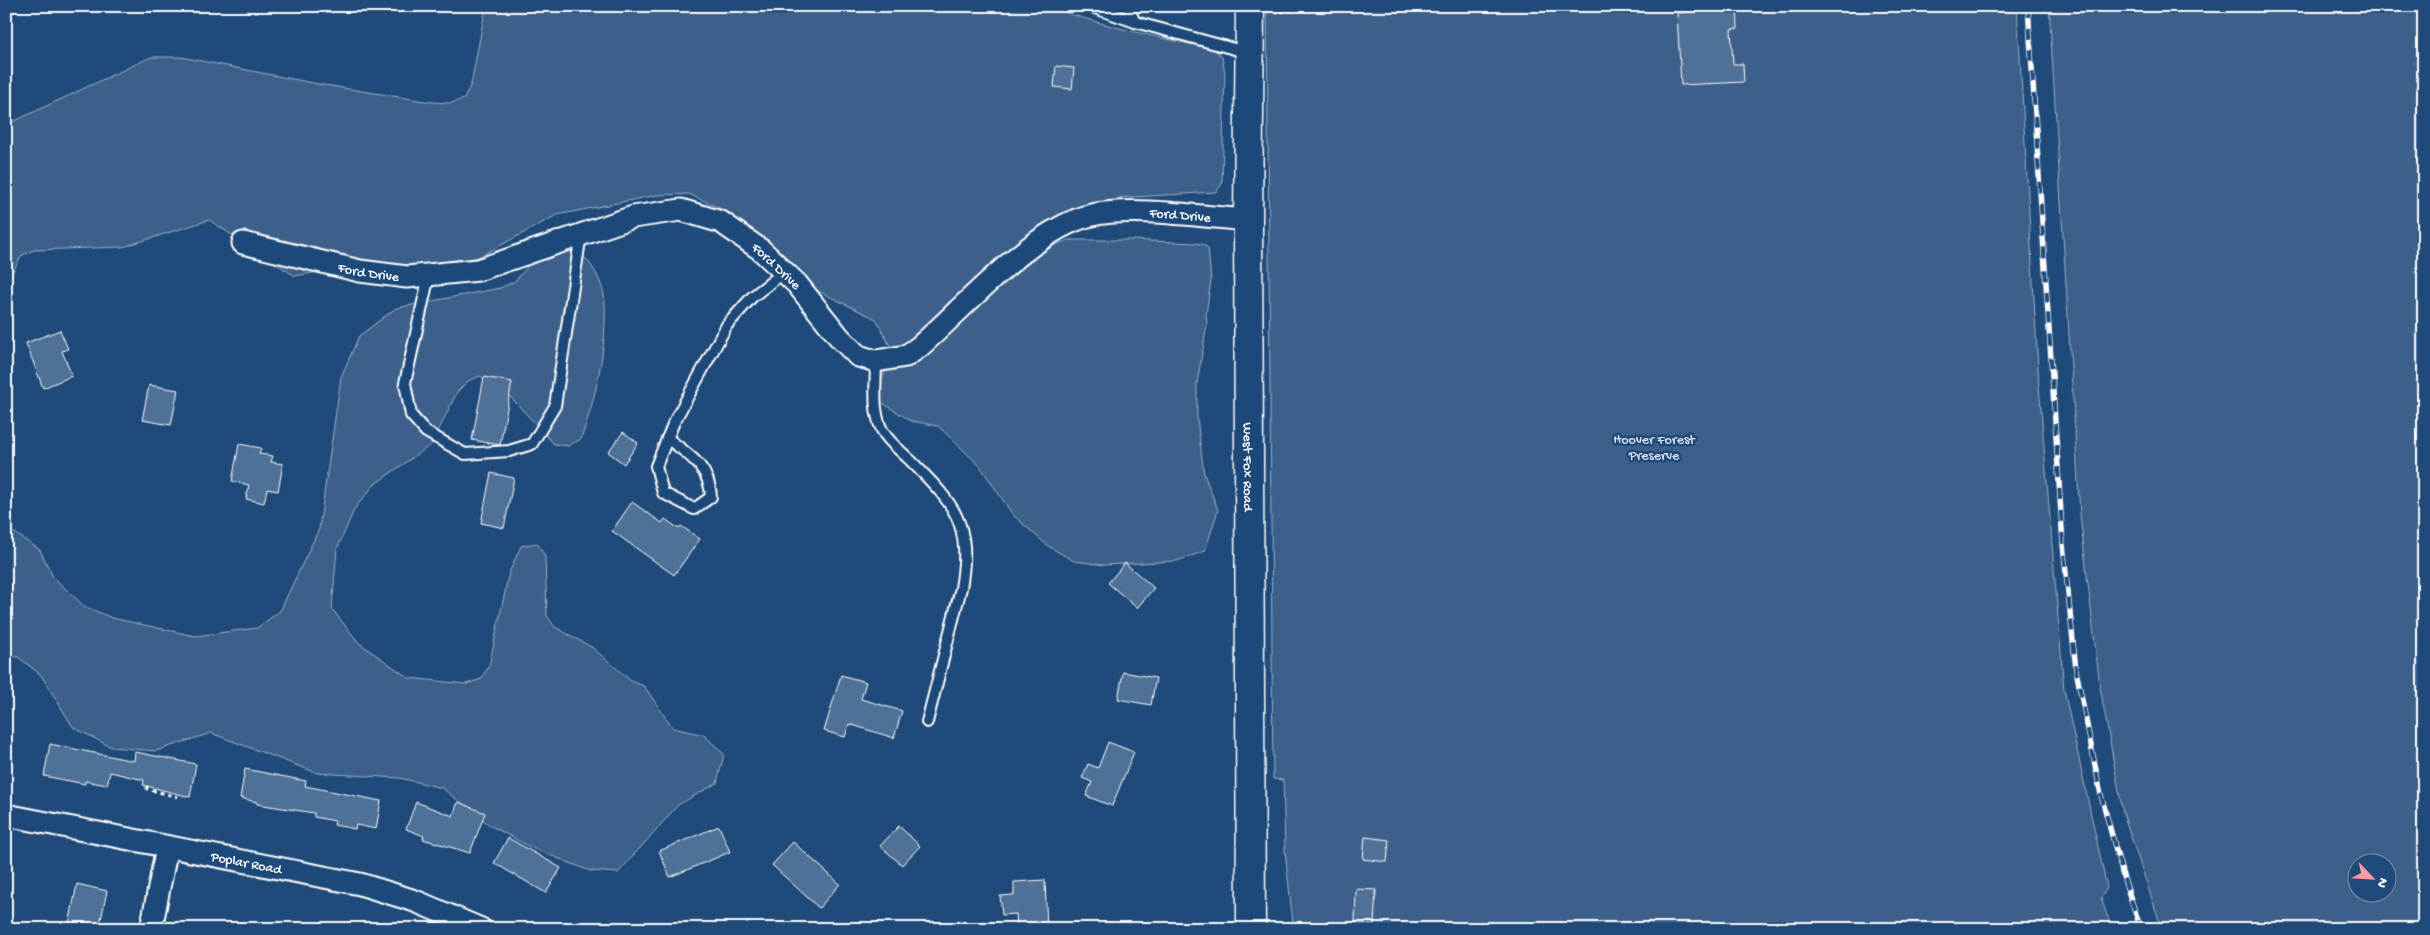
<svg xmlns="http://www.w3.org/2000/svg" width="2430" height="935" font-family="'Gochi Hand',sans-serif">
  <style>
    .green { fill: #3c618b; stroke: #9eb0c5; fill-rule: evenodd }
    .building { fill: #507197; stroke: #fff }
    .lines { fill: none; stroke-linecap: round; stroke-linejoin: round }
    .lane-casing { stroke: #fff; stroke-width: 14 }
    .street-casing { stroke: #fff; stroke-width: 25 }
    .secondary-casing { stroke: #fff; stroke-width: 31 }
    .path { stroke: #fff; stroke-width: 3; stroke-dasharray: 4 4; stroke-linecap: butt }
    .lane { stroke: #1f4a7a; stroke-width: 10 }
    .street { stroke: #1f4a7a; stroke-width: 21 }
    .secondary { stroke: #1f4a7a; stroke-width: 28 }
    .rail-casing { stroke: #fff; stroke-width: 5.5 }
    .rail { stroke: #1f4a7a; stroke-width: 4; stroke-dasharray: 11; stroke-linecap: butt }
    .labels { text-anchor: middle; stroke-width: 5; stroke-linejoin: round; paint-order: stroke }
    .street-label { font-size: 14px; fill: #fff; stroke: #1f4a7a }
    .park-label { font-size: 14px; fill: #d8dfe8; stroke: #1f4a7a }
  </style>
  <rect width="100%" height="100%" fill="#1f4a7a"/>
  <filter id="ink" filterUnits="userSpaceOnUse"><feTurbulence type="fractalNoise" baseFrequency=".02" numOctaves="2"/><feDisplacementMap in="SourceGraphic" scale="10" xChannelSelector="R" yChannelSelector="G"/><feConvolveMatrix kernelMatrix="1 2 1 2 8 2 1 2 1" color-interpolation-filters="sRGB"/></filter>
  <g filter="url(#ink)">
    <g class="green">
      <path d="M 486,6 L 1054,6 L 1055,9 C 1107,27 1160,38 1214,49 L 1222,57 L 1225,73 L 1222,184 L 1216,192 L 1118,198 L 1112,206 L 1097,207 L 1018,269 L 1055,245 L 1069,240 L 1129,240 L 1195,243 L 1202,244 L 1208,248 L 1211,280 L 1206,314 L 1207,325 L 1197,383 L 1197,418 L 1204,474 L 1218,510 L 1205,551 L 1177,561 L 1104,565 L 1074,561 L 1048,546 L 1013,515 L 980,466 L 938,426 L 911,421 L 881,402 L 880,383 L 890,361 L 890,346 L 876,319 L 812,288 L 782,256 L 730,213 L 689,194 L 657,195 L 557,215 L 479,257 L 407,271 L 352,266 L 295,276 L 209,220 L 123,247 L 34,250 L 21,256 L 6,285 L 6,125 L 151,57 L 181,57 L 318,84 L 431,102 L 451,103 L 464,99 L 471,84 Z"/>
      <polygon points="1267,6 2017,6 2039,385 2064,690 2107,888 2101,898 2112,929 1302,929 1293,924 1285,850 1283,780 1273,779"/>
      <path d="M 2049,6 L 2424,6 L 2424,929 L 2162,929 L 2123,813 L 2100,687 L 2080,515 ZM 2358,862 L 2388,862 L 2388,892 L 2358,892 Z"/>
      <path d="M 563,250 C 568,250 575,250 578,252 C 593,262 604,286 605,302 C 607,347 596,397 581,439 L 568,446 L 554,444 L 505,391 L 480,376 L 468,381 L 457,392 L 432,444 L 375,484 L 355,508 L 337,549 L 332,609 L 359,643 L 409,678 L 466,684 L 481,679 L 489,666 L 509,573 L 521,546 L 537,543 L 545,556 L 547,616 L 555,627 L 593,648 L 631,681 L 644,686 L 673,728 L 704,735 L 724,754 L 717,783 L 678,805 L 618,873 L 590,871 L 532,848 L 491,826 L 442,788 L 400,778 L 317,773 L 211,733 L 156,751 L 111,747 L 73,727 L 41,675 L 18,657 L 6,656 L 6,527 L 40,550 L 53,577 L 84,606 L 112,618 L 195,636 L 257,628 L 280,611 L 319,529 L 341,377 L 359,336 L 396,308 L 500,288 L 515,281 L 535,258 Z"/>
    </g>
    <g class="building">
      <polygon points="1737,9 1738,28 1731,29 1733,64 1743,64 1744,82 1681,85 1677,13"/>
      <polygon points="1056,66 1074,68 1072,89 1054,87"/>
      <polygon points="60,330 68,349 62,351 72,376 43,388 26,343"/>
      <polygon points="484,377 512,382 500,445 472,440"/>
      <polygon points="149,385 178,390 171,425 142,420"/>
      <polygon points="623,432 638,443 624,464 608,452"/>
      <polygon points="239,444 261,448 259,454 273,456 271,462 283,464 278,491 267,489 264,503 246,499 249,485 232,481"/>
      <polygon points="491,473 514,478 504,528 481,523"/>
      <polygon points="632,502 662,523 665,519 679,529 681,526 700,539 674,575 612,531"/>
      <polygon points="1125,563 1154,588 1137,608 1108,583"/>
      <polygon points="1123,672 1156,678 1151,705 1118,699"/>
      <polygon points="841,675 866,682 861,699 902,711 894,738 849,724 845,737 824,731"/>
      <polygon points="1108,742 1134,752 1112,806 1086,796 1092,782 1082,778 1088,764 1098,768"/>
      <polygon points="50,744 134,761 135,752 196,764 190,797 143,785 144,780 110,772 107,785 85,781 85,784 44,776"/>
      <polygon points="245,769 306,781 305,786 381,801 376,829 356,825 355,829 334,825 335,821 314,817 314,813 257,804 257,802 240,798"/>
      <polygon points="416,802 453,816 458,802 485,813 470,853 423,839 424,836 406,829"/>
      <polygon points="719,826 730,852 670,877 659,851"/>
      <polygon points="899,826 920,846 902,865 880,846"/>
      <polygon points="1365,837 1389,840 1387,862 1363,859"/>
      <polygon points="508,838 561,868 546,893 494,863"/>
      <polygon points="793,842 840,884 819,908 772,865"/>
      <polygon points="1045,880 1047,929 1017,929 1016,914 1002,915 1000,896 1014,895 1014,882"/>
      <polygon points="77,884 107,891 99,929 68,929"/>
      <polygon points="1356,889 1376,890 1374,925 1355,924"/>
    </g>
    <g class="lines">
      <g class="lane-casing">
        <g id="lane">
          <polyline points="1089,6 1135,22 1249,53"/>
          <polyline points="1127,6 1135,22"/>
          <polyline points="429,275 405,383 411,415 426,432 465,454 509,451 532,444 555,406 581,234"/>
          <path d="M 876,361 C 876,383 872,410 882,430 C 888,442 901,451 911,461 C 955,505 972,523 961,588 L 927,722"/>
          <path d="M 667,438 C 689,455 710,467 711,497 L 694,509 L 663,493 L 656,466 L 674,422 L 727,325 L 752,297 L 784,272"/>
        </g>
      </g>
      <g class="street-casing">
        <g id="street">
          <path id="s1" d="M 243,243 L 360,271 L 407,277 L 478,270 L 633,217 L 681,210 L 721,222 L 761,250 L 797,284 L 840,338 L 858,356 L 876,361 L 906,356 L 919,347 C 965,307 1033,228 1092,215 C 1134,206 1204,217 1248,220"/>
          <path id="s2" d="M 6,815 L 360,884 L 415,901 L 481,929"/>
          <polyline points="151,929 167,847"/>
        </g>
      </g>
      <g class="secondary-casing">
        <g id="secondary">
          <path id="s3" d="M 1250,6 L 1248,220 L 1251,929"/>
        </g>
      </g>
      <g class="path">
        <polyline points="1273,12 1354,6"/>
        <polyline points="147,786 147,789 178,797"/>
      </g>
      <use href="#lane" class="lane"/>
      <use href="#street" class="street"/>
      <use href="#secondary" class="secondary"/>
      <g class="rail-casing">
        <polyline id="rail" points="2028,6 2063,544 2076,670 2101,795 2123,876 2141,929"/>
      </g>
      <use href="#rail" class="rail"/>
    </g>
  </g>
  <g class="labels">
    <g class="street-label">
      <text dy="5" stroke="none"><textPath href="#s1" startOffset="1059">Ford Drive</textPath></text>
      <text dy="5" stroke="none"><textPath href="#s1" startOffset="564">Ford Drive</textPath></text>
      <text dy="5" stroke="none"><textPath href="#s1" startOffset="129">Ford Drive</textPath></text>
      <text dy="5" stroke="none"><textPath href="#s3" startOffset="461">West Fox Road</textPath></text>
      <text dy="5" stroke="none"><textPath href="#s2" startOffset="245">Poplar Road</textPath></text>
    </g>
    <g class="park-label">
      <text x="1654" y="443">Hoover Forest<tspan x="1654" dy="16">Preserve</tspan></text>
    </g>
  </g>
  <rect width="2430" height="935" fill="none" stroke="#1f4a7a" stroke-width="25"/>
  <rect x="12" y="12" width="2405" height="910" fill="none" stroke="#fff" stroke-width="2" filter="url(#ink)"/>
  <g transform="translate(2372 878) rotate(115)"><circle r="24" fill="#1f4a7a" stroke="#7992af"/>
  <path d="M0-4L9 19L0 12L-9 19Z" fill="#ff9aa2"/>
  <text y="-8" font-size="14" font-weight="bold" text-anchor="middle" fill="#ffffff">N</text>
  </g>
</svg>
